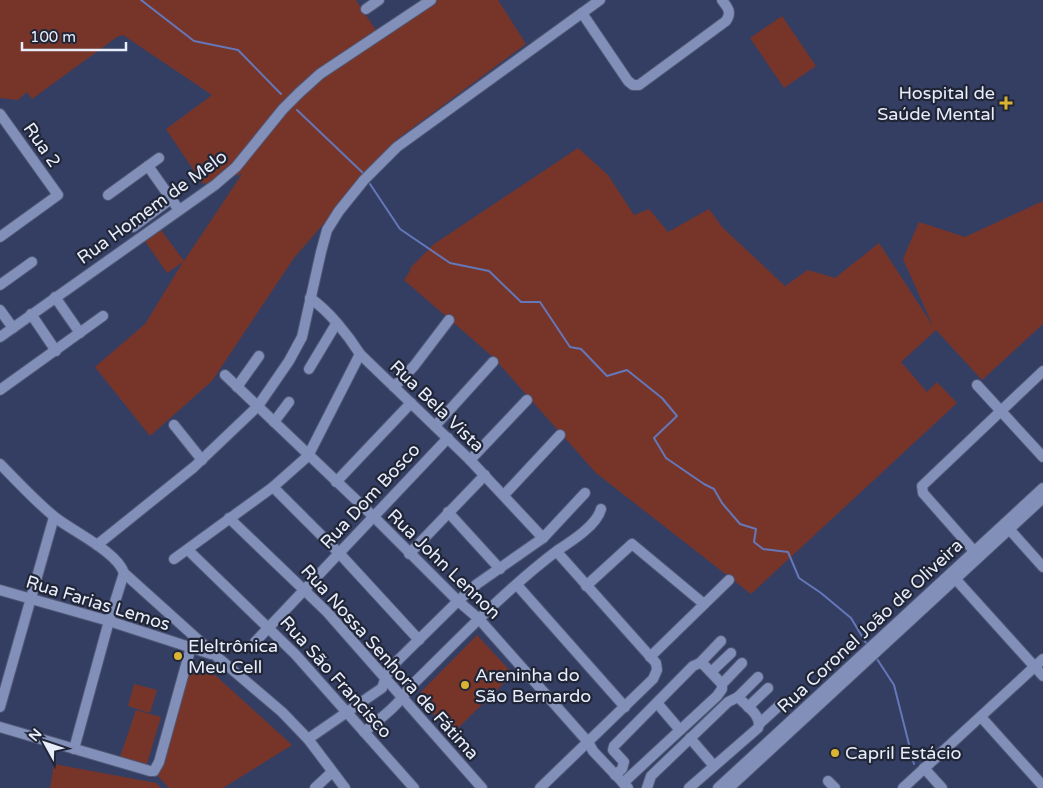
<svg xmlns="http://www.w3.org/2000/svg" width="1043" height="788" font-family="'Varela Round',sans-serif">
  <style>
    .green { fill: #77352a }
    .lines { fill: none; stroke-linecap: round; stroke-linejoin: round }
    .stream { stroke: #6477b9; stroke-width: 2 }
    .minor-casing { stroke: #505876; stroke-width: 12 }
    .minor { stroke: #818fb9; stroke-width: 10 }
    .poi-dot { fill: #dab333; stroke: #212637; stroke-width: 2 }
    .labels { text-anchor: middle; stroke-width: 4.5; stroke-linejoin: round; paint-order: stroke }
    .poi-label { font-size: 18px; fill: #e8edfb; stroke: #212637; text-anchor: start }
    .street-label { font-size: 18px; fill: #e8edfb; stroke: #212637 }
  </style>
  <rect width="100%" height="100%" fill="#343e63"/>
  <g class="green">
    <polygon points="0,0 356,0 381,38 436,0 498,0 526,44 396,140 294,258 212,381 150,436 95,367 145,324 183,262 167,273 145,241 161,230 184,261 242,174 203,184 166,129 212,95 123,35 117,37 32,99 27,92 18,100 0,98"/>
    <polygon points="782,16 816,66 784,88 750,38"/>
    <polygon points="578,148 608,175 634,215 649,209 668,232 709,209 722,227 785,286 808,270 835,278 879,243 933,326 903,259 919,222 965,237 1043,201 1043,324 982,380 936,330 901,362 927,392 937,382 957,403 751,594 596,473 493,357 404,280 410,271 411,267 434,244"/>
    <polygon points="477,635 513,674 452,734 417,696"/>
    <polygon points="190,662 204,665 292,745 223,788 169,788 157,775"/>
    <polygon points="134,684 157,690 150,713 128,706"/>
    <polygon points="136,710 161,717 146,767 120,757"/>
    <polygon points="54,764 156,783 161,788 50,788"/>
  </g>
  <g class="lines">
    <g class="stream">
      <polyline points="141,0 194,41 238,50 281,94"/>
      <polyline points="297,110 363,173"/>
      <polyline points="370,184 400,229 450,263 489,271 521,302 540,302 570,347 581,349 607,376 627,370 662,398 677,416 654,438 666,458 704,484 714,489 722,503 740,524 756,529 754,542 763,549 788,552 799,578 821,593 851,618 866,643"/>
      <polyline points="877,659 894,685 914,764"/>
    </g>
    <g class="minor-casing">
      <g id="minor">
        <polyline points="366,9 379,0"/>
        <path d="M 582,13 L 628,81 L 633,85 L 639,85 L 726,21 C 732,12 728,8 722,0"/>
        <polyline points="0,114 58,195 0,237"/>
        <polyline points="148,166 179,210"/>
        <polyline points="108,195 159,158"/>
        <polyline points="133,227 171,199"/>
        <polyline points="0,285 32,262"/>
        <polyline points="55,297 80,333"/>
        <path d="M 310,298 C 329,311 348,335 360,354 L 470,460 L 543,538"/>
        <polyline points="0,310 13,328"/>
        <polyline points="31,314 56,351"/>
        <polyline points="0,337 215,185 236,167 283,109 299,93 320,74 431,0"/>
        <polyline points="309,369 336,324"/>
        <polyline points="225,375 374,517 458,601 479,619 588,742 593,751 628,788"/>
        <polyline points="977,385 1043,457"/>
        <polyline points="237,387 259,356"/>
        <polyline points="394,387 414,366 449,320"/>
        <polyline points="0,390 103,316"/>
        <polyline points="274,422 289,402"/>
        <polyline points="174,425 202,460"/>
        <polyline points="435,426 493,362"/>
        <polyline points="470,460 527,400"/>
        <path d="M 0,464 C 18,482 36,502 56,518 C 74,532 117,552 124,573 L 215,655 L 282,712 L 308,739 L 345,788"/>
        <polyline points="336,482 411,403"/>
        <polyline points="273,487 339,553 419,640"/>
        <polyline points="504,495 560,435"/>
        <polyline points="448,512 500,569"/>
        <polyline points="229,518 327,612 482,788"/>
        <polyline points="1009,529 1043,567"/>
        <polyline points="97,545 194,467 258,406 289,361 302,337 321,252 327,230 339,211 364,180 397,147 600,0"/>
        <polyline points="188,550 295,654 414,788"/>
        <polyline points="974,551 923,493 922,486 1043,371"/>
        <polyline points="409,554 485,475"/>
        <polyline points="174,559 273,487 308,456 360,354"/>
        <polyline points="951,574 1043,676"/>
        <polyline points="517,585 625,707"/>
        <polyline points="586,586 632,544 704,604"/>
        <polyline points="0,590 109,621 211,654"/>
        <polyline points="255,642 448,438"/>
        <polyline points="650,657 729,580"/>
        <polyline points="700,663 721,641"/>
        <polyline points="711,672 731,653"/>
        <polyline points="722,684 742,663"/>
        <polyline points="738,697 758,677"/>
        <polyline points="657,703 680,730"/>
        <polyline points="0,707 54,517"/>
        <polyline points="748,707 768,688"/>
        <polyline points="981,717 1043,786"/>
        <polyline points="759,724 782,703"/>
        <polyline points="0,727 150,771 154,771 159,762 191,647"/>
        <path d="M 364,732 C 381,718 398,706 409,688 C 456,642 506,589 558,550 C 572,541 597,525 601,509"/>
        <polyline points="690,738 714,766"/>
        <polyline points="308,739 382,688 389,669 458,601 477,584 543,538 585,493"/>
        <polyline points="74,749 109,621 124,573"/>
        <polyline points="924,768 942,788"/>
        <polyline points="615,775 622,769 624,762 613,750 614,746 693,666 700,663 704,665 722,684 722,689 717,696 623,783"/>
        <polyline points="828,781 835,788"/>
        <polyline points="315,788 332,772"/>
        <polyline points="540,788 653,679 657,670 656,663 557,552"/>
        <path d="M 647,788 L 651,776 L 728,702 L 738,697 C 745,705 763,716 758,728 L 689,788"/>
        <polyline points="718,788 1043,488"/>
        <polyline points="729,788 1043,498"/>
        <polyline points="903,788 1043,659"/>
      </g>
    </g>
    <use href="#minor" class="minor"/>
  </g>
  <g class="poi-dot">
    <path d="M1003.5 95.5h5v5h5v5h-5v5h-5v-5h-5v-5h5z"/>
    <circle cx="178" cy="656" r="5"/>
    <circle cx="465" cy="685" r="5"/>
    <circle cx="835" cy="753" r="5"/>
  </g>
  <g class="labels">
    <g class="poi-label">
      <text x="995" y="99" text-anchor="end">Hospital de<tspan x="995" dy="21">Saúde Mental</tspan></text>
      <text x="188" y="652">Eleltrônica<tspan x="188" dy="21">Meu Cell</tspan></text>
      <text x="475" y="681">Areninha do<tspan x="475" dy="21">São Bernardo</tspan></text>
      <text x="845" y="759">Capril Estácio</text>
    </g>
    <g class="street-label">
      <text transform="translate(42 145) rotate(55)" y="6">Rua 2</text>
      <text transform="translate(152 207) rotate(-36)" y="6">Rua Homem de Melo</text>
      <text transform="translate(437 406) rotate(44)" y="6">Rua Bela Vista</text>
      <text transform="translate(370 496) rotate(-47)" y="6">Rua Dom Bosco</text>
      <text transform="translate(444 564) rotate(44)" y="6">Rua John Lennon</text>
      <text transform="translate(98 603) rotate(17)" y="6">Rua Farias Lemos</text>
      <text transform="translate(870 626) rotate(-43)" y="6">Rua Coronel João de Oliveira</text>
      <text transform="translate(390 662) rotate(48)" y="6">Rua Nossa Senhora de Fátima</text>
      <text transform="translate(336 677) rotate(48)" y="6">Rua São Francisco</text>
    </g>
  </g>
  <g transform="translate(45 743) rotate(310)" stroke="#212637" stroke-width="4" paint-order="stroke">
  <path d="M0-4L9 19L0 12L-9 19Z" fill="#e8edfb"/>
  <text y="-8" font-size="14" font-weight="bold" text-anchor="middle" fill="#e8edfb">N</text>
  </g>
  <path d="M22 42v8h104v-8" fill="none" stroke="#e8edfb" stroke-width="2.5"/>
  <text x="30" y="42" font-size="15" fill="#e8edfb" stroke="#212637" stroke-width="4" paint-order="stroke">100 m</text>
</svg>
